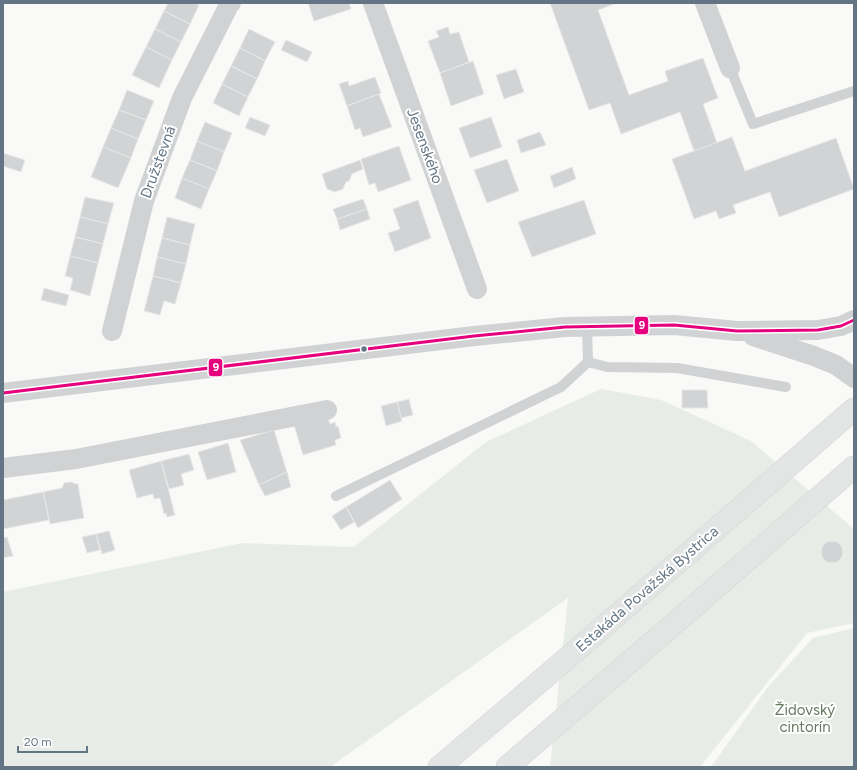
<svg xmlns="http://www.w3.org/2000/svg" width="857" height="770" font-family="Figtree,sans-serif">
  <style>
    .green { fill: #e8ece6 }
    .building { fill: #d1d3d4; stroke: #e8e8e8 }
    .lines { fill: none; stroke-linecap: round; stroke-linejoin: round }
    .highway-casing { stroke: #d5d6d6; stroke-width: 23 }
    .lane { stroke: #d1d2d3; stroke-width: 10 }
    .street { stroke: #d1d2d3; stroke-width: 20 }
    .highway { stroke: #e3e4e4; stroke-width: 22 }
    .bus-1-casing { stroke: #fff; stroke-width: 6 }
    .bus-1 { stroke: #e5007d; stroke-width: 3 }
    .bus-dot { fill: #637584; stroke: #fff; stroke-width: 1.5 }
    .labels { text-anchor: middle; stroke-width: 4; stroke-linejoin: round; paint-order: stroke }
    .street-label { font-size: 15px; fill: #637584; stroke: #fff }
    .park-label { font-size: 15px; fill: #677b62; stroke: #fff }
    .line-badge { stroke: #fff; stroke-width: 1.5 }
    .badge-label { font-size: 11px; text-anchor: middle; font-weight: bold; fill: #fff }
  </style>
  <rect width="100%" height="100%" fill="#f9f9f8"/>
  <g class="green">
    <polygon points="601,389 661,400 751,441 854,529 854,623 807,633 700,767 550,767 568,598 330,767 3,767 3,592 243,543 354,547 486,442"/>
    <polygon points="854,628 854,767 711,767 768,687 813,638"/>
  </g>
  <g class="building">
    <polygon points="168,3 194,3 199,5 190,24 164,11"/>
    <polygon points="308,3 349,3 351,9 314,21"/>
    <polygon points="550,3 617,3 598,10 629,95 668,81 665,71 703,58 718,98 703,104 717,143 694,151 680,112 621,134 610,103 589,110"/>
    <polygon points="164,11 190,24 181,42 155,29"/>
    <polygon points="448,27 450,34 459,32 469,62 440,73 428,41 439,37 436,31"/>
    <polygon points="155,29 181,42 172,60 146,47"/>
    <polygon points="249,29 275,42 265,61 240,48"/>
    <polygon points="286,40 312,52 307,62 281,50"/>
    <polygon points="146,47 172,60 159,88 132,75"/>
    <polygon points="240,48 265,61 257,79 231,66"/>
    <polygon points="473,61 484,94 451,106 440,73"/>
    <polygon points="231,66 257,79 248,97 222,84"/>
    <polygon points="516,69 524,92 504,99 496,75"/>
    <polygon points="375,77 381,93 347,106 339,84 348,81 349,86"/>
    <polygon points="222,84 248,97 239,116 213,103"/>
    <polygon points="127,90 154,101 146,120 119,110"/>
    <polygon points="379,94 392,127 363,137 360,128 355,130 347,106"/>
    <polygon points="119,110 146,120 138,139 111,128"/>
    <polygon points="250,117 270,125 265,136 245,128"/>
    <polygon points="491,117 502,147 470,158 459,128"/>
    <polygon points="205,122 232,133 224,152 197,141"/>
    <polygon points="111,128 138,139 131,158 103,147"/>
    <polygon points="540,132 546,145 521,153 517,140"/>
    <polygon points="732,137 745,171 836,138 854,189 779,217 770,192 733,205 736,213 719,219 716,211 694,219 672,159"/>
    <polygon points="197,141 224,152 217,171 190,160"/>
    <polygon points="399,146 411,180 378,192 375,183 369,185 361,159"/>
    <polygon points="103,147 131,158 118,188 91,177"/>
    <polygon points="3,153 25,160 21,172 3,166"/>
    <polygon points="507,159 519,191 487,203 474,170"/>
    <polygon points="190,160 217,171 209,189 182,178"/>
    <polygon points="360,160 363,169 352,174 349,181 346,182 343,189 335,192 327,189 322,174"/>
    <polygon points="572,167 576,179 554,188 550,176"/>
    <polygon points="182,178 209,189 201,209 175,198"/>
    <polygon points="85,197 114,203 108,224 80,217"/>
    <polygon points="363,199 367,209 337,219 333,209"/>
    <polygon points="418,200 431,238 395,252 388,233 400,229 393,209"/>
    <polygon points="584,200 596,234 532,257 518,222"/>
    <polygon points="367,209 370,219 340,230 337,219"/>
    <polygon points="80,217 108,224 103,244 75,237"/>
    <polygon points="167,217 195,224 190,245 162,238"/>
    <polygon points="75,237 103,244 98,263 70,256"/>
    <polygon points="162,238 190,245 186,264 157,257"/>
    <polygon points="70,256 98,263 90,296 70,290 73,278 65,276"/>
    <polygon points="157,257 186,264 181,283 153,276"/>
    <polygon points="153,276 181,283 175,304 164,301 160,315 144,311"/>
    <polygon points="44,288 69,295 66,306 41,300"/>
    <polygon points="682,390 707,390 708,408 682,408"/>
    <polygon points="409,399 413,415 401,418 397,402"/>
    <polygon points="397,402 402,421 386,426 381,406"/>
    <polygon points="327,415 330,424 335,422 336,427 338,426 341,438 335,440 336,445 303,455 294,425"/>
    <polygon points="274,430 287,472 259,485 240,440"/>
    <polygon points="228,443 236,472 207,480 198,452"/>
    <polygon points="189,454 194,470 181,474 184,485 169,489 161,461"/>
    <polygon points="161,461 175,515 167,517 166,513 164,514 160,498 154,499 153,494 137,498 129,470"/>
    <polygon points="287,472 291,487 265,496 259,485"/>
    <polygon points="390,480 402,499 358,528 346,507"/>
    <polygon points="71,482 76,484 78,484 84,518 50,524 43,492 62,488 64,483"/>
    <polygon points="43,492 49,520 3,529 3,500"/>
    <polygon points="346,507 354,522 341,530 332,516"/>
    <polygon points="109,531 115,550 102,554 96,534"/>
    <polygon points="96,534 100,550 87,553 82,537"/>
    <polygon points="7,537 13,556 3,558 3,538"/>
    <circle cx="832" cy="552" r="11"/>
  </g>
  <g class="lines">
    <g class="highway-casing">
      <g id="highway">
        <path d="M 439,767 C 579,650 716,529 854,409"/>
        <polyline points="507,767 660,636 854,467"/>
      </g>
    </g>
    <g class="lane">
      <polyline points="730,68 753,124 854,91"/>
      <polyline points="588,362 607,367 677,368 786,387"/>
      <polyline points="336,496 561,387 588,362 587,327"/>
    </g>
    <g class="street">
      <polyline points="373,3 477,289"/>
      <polyline points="705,3 730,68"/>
      <polyline points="112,331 144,201 182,98 229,5 231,3"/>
      <polyline points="753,336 814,356 836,365 854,378"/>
      <polyline points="3,393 474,336 565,327 674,325 737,331 818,330 841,326 854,320"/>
      <polyline points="3,468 76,459 327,410"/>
    </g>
    <use href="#highway" class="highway"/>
    <g class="bus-1-casing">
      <polyline id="bus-1" points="3,393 474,336 565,327 674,325 737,331 818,330 841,326 854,320"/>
    </g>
    <use href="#bus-1" class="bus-1"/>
  </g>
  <circle class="bus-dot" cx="364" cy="349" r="3.5"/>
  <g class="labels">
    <g class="street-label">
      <text transform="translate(425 146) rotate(70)" y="5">Jesenského</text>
      <text transform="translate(158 162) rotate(-70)" y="5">Družstevná</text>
      <text transform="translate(647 589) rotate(-41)" y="5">Estakáda Považská Bystrica</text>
    </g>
    <g class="park-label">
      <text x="805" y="715">Židovský<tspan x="805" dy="17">cintorín</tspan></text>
    </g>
  </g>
  <g class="line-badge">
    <rect x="634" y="316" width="15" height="19" rx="4" fill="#e5007d"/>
    <rect x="208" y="358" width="15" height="19" rx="4" fill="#e5007d"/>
  </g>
  <g class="badge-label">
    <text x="642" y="329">9</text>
    <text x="216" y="371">9</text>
  </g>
  <rect width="857" height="770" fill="none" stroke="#637584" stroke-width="8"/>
  <path d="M18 746v6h69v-6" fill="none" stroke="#637584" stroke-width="2"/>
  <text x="24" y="746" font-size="12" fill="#637584" stroke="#ffffff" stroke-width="3" paint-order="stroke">20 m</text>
</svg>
